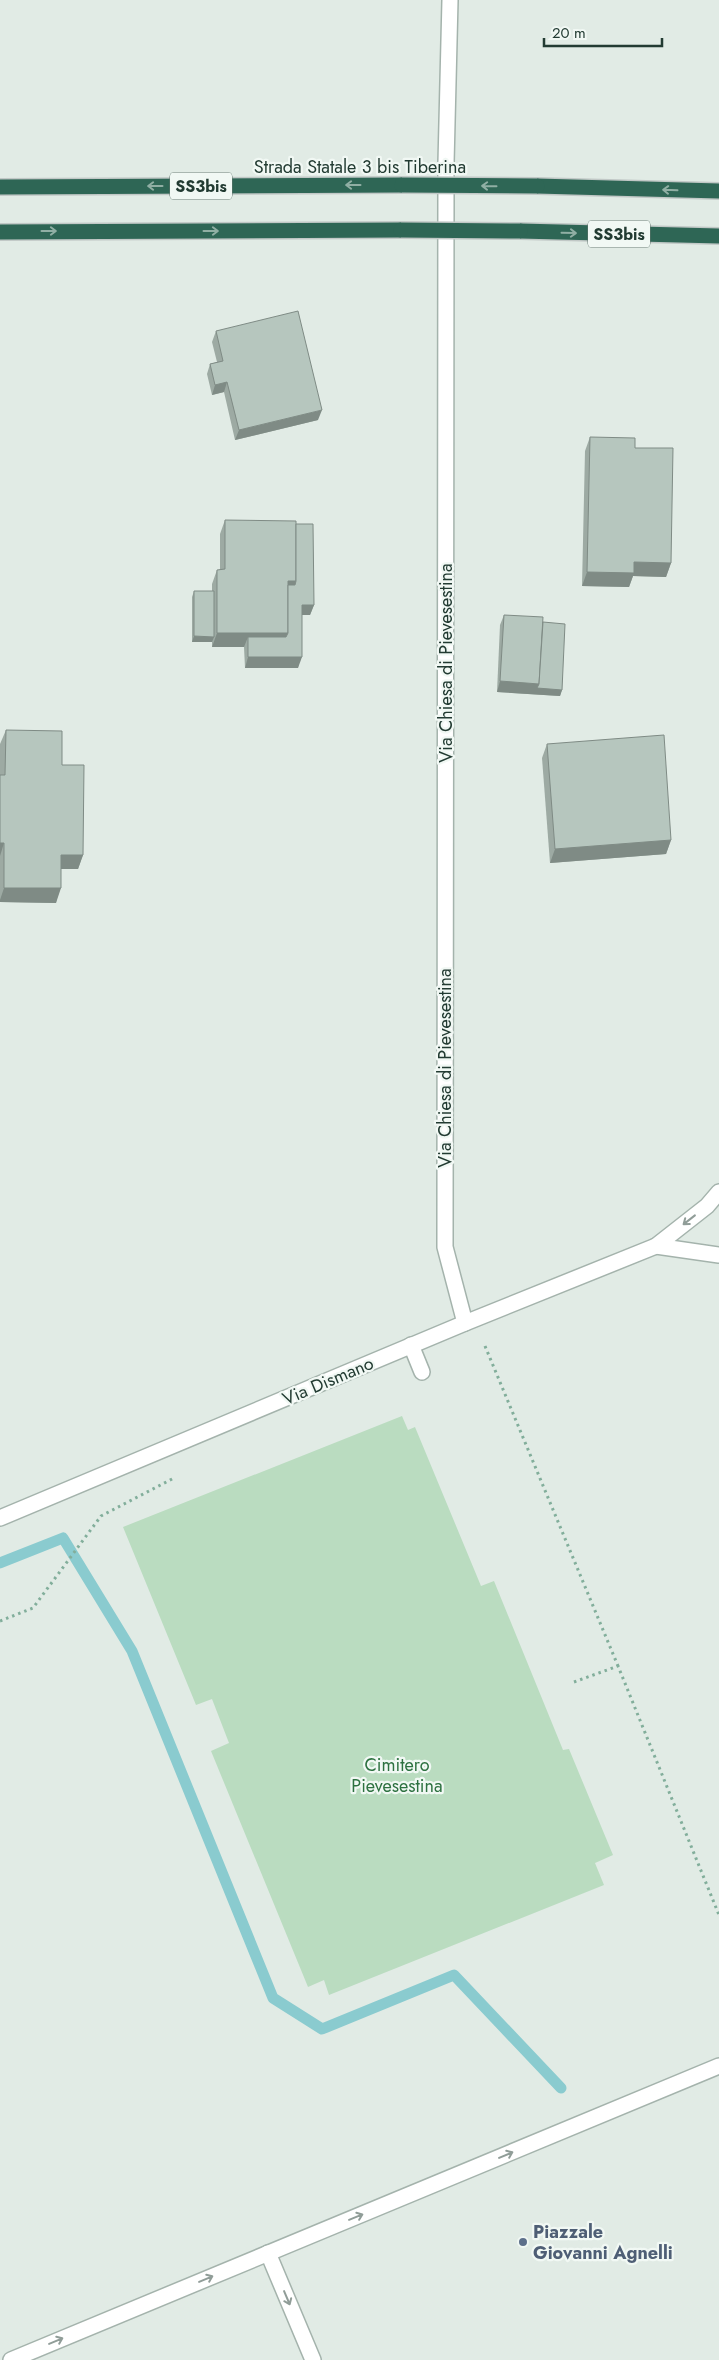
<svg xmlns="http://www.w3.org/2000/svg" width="719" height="2360" font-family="Jost,sans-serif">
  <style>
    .green { fill: #badcc0 }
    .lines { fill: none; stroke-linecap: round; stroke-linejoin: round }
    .stream { stroke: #8acbcf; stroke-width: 11 }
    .minor-casing { stroke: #a4b3ac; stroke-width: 18 }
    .highway-casing { stroke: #c1c8c6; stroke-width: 18 }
    .path { stroke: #82ae9b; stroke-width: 3; stroke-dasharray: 2.5 4; stroke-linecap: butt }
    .minor { stroke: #fff; stroke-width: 15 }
    .highway { stroke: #2e6655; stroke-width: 15 }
    .highway-bridge-casing { stroke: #c1c8c6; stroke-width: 18; stroke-linecap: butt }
    .highway-bridge { stroke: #2e6655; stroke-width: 15 }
    .wall { fill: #9daaa3 }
    .shaded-wall { fill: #7f8b85 }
    .building { fill: #b6c6be; stroke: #7f8b85 }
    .oneway { stroke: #90afa4 }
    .oneway2 { stroke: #909d98 }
    .service-dot { fill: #5c6f8a; stroke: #f1f8f4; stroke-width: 2 }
    .labels { text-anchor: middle; stroke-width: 4.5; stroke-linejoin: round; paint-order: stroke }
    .shield { fill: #f1f8f4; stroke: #60746c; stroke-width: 1 }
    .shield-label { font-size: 16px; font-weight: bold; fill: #223b32 }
    .street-label { font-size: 18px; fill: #223b32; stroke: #f1f8f4 }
    .park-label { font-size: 18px; fill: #2d7140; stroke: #f1f8f4 }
    .service-label { font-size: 18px; font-weight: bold; fill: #4e5e75; stroke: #f1f8f4; text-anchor: start }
  </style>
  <rect width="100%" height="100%" fill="#e1ebe5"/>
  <polygon class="green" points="402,1416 408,1430 415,1427 481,1586 494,1581 563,1750 569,1749 613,1855 595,1863 604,1885 329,1995 324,1980 308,1987 211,1751 229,1743 212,1699 196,1705 123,1527"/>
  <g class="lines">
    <polyline class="stream" points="0,1563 63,1538 132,1651 273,1998 322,2029 454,1975 561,2088"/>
    <g class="minor-casing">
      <g id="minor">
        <polyline points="450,0 446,163 445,1247 465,1323"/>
        <polyline points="656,1246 719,1255"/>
        <polyline points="411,1345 422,1372"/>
        <polyline points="0,1518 465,1323 656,1246 707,1206 719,1192"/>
        <polyline points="268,2253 313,2360"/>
        <polyline points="11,2360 719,2066"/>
      </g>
    </g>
    <g class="highway-casing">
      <g id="highway">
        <polyline points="537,186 719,191"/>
        <polyline points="0,187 402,185"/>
        <polyline points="520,231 719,236"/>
        <polyline points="0,232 401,230"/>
      </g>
    </g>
    <g class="path">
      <polyline points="485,1346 618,1666"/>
      <polyline points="0,1621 33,1608 101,1516 174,1478"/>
      <polyline points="574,1682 618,1666 719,1915"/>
    </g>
    <use href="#minor" class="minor"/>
    <use href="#highway" class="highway"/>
    <g class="highway-bridge-casing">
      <g id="highway-bridge">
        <polyline points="402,185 537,186"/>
        <polyline points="401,230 520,231"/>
      </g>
    </g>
    <use href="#highway-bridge" class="highway-bridge"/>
  </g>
  <g class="wall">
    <polygon points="216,331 318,420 235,440 224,392 212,395 207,374 210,364 217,362 212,342"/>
    <polygon points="590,437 635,448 671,563 666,577 633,576 629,587 582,586 585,451"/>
    <polygon points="225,520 296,524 314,605 310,615 302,615 298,668 245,668 244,647 212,647 212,642 192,642 192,597 194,591 212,591 212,584 217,570 220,570 220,534"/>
    <polygon points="504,615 543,622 562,690 560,696 497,692 500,625"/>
    <polygon points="6,730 62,765 83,855 78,869 61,869 56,903 0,902 0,744"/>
    <polygon points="547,744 671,840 666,854 550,863 542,758"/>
  </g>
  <g class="shaded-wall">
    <polygon points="227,382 224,392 212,395 215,385"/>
    <polygon points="322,410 318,420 235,440 239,430"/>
    <polygon points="634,562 671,563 666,577 633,576 629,587 582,586 587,572"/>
    <polygon points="288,581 296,581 291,595 286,595"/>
    <polygon points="302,605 314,605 310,615 298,615"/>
    <polygon points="217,633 288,633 283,647 248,637 244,647 212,647"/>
    <polygon points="194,636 214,637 212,642 192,642"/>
    <polygon points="248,657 302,657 298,668 245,668"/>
    <polygon points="500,681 539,684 562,690 560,696 497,692"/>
    <polygon points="671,840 666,854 550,863 555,849"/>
    <polygon points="0,843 4,843 0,856"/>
    <polygon points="61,855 83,855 78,869 56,869"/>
    <polygon points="4,888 61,888 56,903 0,902 0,900"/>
  </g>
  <g class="building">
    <polygon points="298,311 322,410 239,430 227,382 215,385 210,364 223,361 216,331"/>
    <polygon points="590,437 635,438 635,448 673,448 671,563 634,562 634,573 587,572"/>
    <polygon points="225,520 296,521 296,581 288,581 288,633 217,633 217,570 225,569"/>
    <polygon points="296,524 313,524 314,605 302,605 302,657 248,657 248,637 286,637 288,633 288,585 295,585 296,581"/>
    <polygon points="194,591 214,591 214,637 194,636"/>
    <polygon points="504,615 543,617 539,684 500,681"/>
    <polygon points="543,622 565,624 562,690 537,688 539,684"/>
    <polygon points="6,730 62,731 62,765 84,765 83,855 61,855 61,888 4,888 4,843 0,843 0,775 5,775"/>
    <polygon points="664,735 671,840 555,849 547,744"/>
  </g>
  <defs><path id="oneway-shaft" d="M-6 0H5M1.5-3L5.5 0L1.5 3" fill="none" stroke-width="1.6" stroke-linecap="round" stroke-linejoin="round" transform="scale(1.25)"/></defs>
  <g class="oneway">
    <use href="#oneway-shaft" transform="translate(353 185) rotate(180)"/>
    <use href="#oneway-shaft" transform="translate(155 186) rotate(180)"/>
    <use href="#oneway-shaft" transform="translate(489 186) rotate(-179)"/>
    <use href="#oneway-shaft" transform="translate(670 190) rotate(-178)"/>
    <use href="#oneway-shaft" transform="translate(49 231)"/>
    <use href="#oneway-shaft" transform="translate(211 231)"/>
    <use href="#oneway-shaft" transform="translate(569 233) rotate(1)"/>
  </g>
  <g class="oneway2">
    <use href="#oneway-shaft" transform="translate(689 1220) rotate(142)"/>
    <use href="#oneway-shaft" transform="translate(506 2155) rotate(-23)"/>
    <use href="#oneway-shaft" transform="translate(356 2217) rotate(-22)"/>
    <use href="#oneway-shaft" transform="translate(206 2279) rotate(-23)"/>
    <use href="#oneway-shaft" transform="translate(287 2298) rotate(67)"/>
    <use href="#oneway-shaft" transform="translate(56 2341) rotate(-23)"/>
  </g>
  <circle class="service-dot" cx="523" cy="2242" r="5"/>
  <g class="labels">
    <g class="shield">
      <rect x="170" y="172.5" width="62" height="27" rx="4"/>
      <rect x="588" y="220.5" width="62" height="27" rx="4"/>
    </g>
    <g class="shield-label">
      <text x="201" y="192">SS3bis</text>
      <text x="619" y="240">SS3bis</text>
    </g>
    <g class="street-label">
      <text x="360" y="173">Strada Statale 3 bis Tiberina</text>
      <text transform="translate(446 663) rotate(-90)" y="6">Via Chiesa di Pievesestina</text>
      <text transform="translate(445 1068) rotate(-90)" y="6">Via Chiesa di Pievesestina</text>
      <text transform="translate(328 1381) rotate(-23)" y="6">Via Dismano</text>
    </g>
    <g class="park-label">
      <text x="397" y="1771">Cimitero<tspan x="397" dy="21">Pievesestina</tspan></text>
    </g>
    <g class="service-label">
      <text x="533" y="2238">Piazzale<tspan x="533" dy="21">Giovanni Agnelli</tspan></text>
    </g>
  </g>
  <path d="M544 38v8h118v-8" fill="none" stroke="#223b32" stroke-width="2.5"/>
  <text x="552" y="38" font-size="15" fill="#223b32" stroke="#f1f8f4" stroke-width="4" paint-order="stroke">20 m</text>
</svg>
